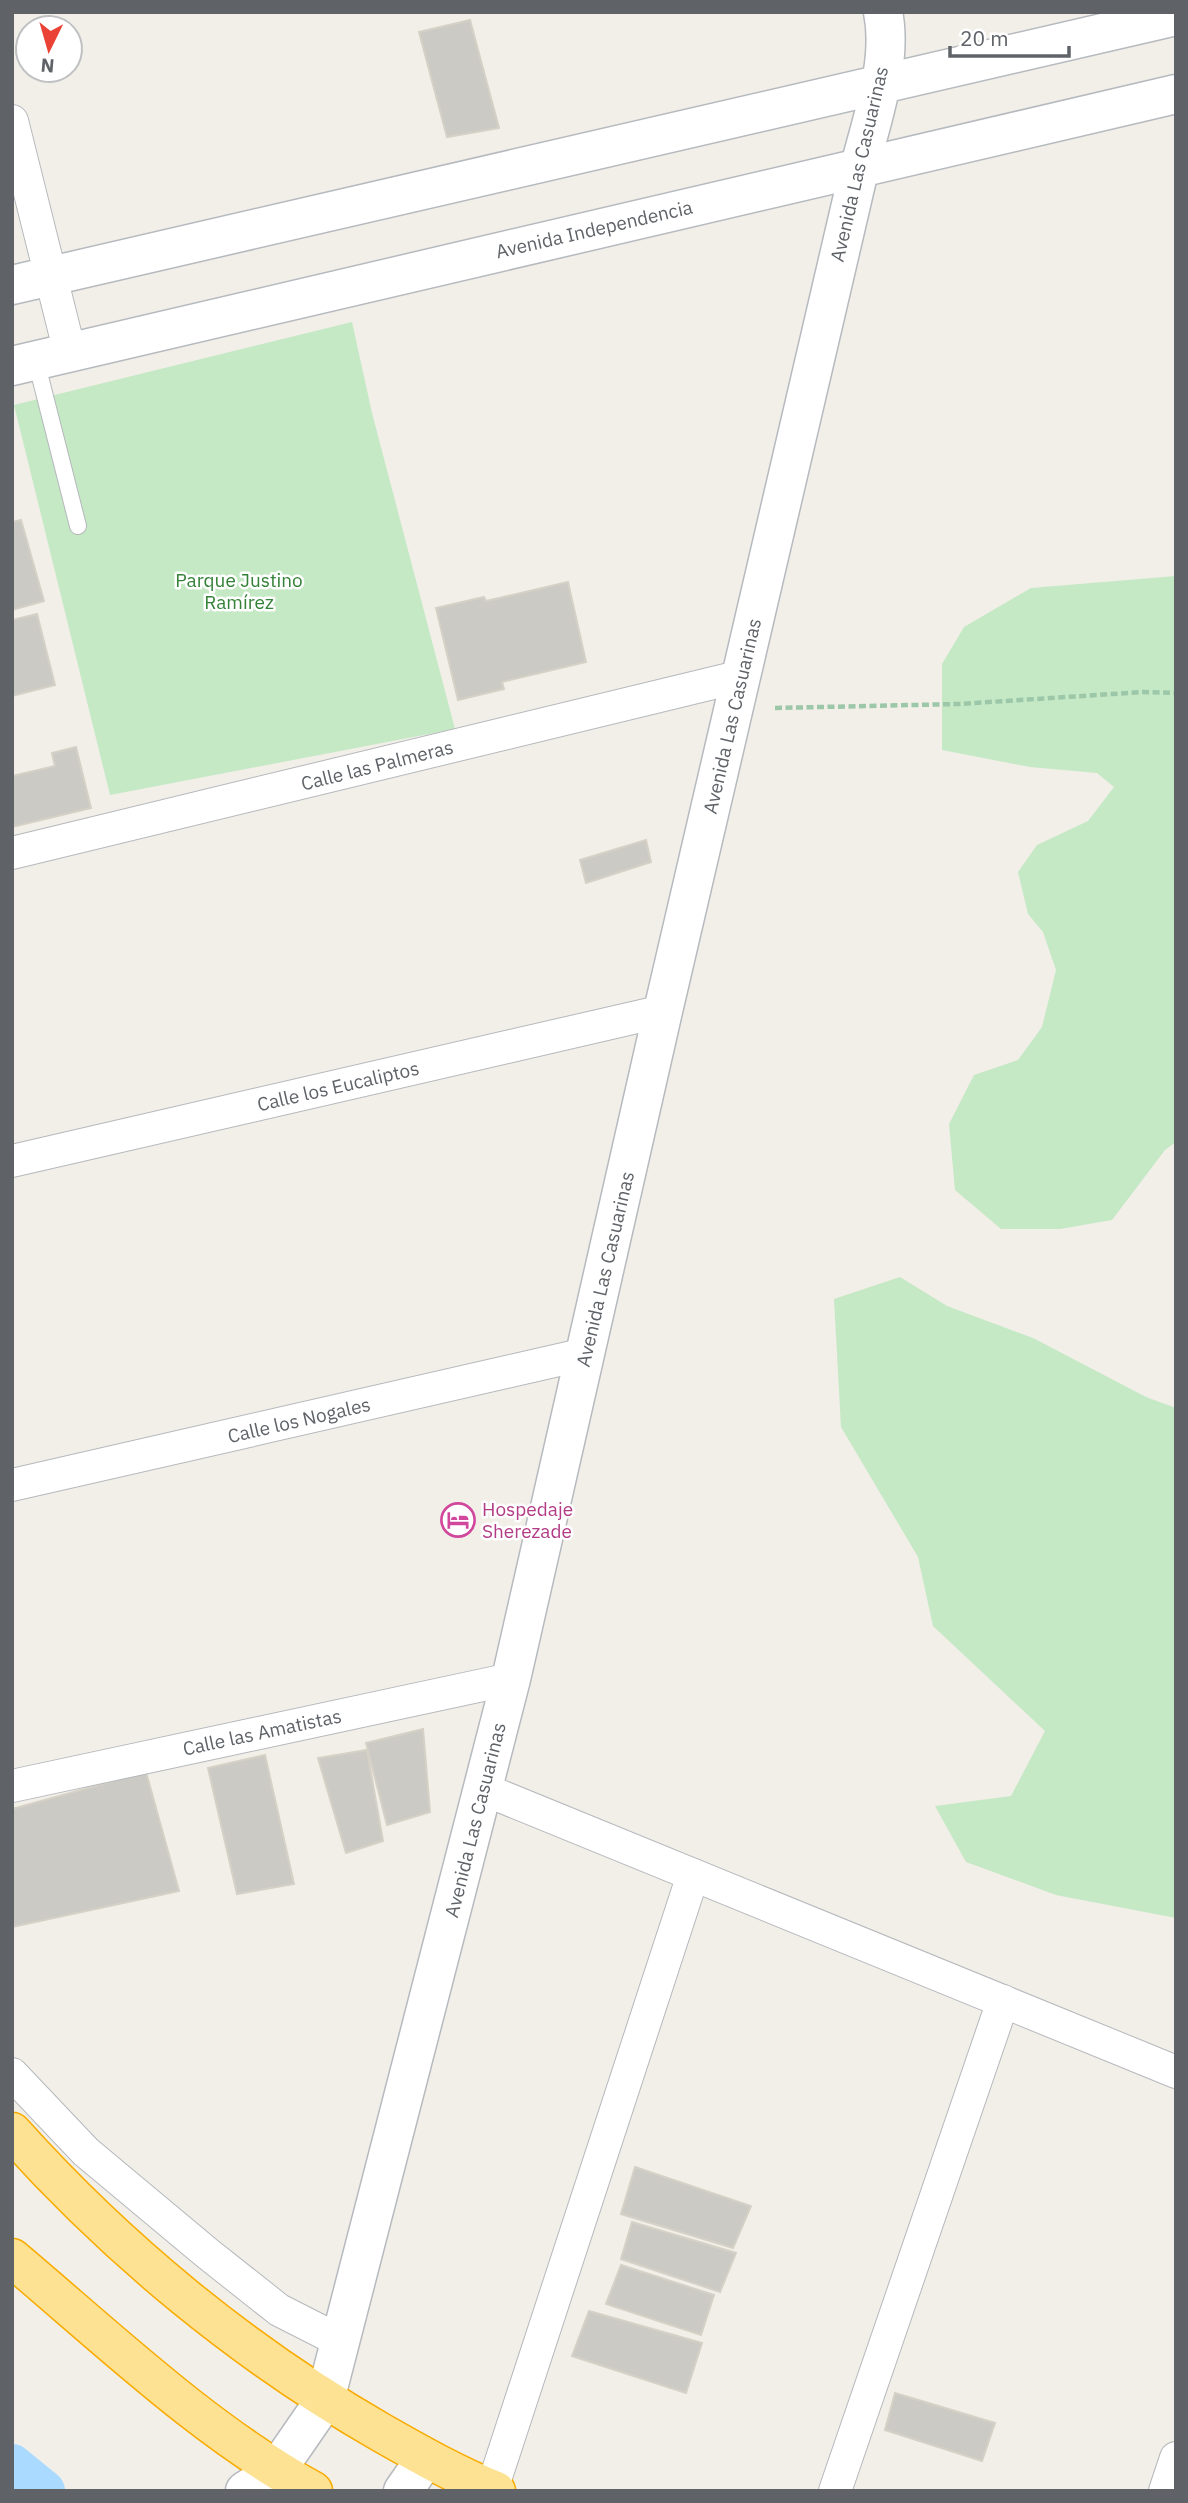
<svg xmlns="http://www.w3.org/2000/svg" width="1188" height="2503" font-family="'IBM Plex Sans',sans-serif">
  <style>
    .green { fill: #c5e8c5 }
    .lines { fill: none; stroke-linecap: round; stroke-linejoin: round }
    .canal { stroke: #aadaff; stroke-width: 42 }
    .building { fill: #cccac5; stroke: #d6d1c6; stroke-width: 2 }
    .lane-casing { stroke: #b5b8bc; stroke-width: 18 }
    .street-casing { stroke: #b5b8bc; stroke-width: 34 }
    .secondary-casing { stroke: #b6babf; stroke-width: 41 }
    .highway-casing { stroke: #f9ab00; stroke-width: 41 }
    .path { stroke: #9cc7a9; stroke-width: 4.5; stroke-dasharray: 7 3.5; stroke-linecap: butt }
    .lane { stroke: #fff; stroke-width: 16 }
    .street { stroke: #fff; stroke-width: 32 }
    .secondary { stroke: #fff; stroke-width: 38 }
    .highway { stroke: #fde293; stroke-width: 38 }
    .labels { text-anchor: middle; stroke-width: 5; stroke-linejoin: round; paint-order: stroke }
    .street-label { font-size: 19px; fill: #5f6368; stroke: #fff }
    .park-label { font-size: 19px; fill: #348238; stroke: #fff }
    .hotel-label { font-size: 19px; fill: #b23c85; stroke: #fff; text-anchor: start }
  </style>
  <rect width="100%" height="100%" fill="#f1efe8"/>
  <g class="green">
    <polygon points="352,322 372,413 455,729 110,795 14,405"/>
    <polygon points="1176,576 1176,1142 1165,1150 1112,1220 1060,1229 1001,1229 955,1190 949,1124 974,1075 1018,1060 1042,1027 1056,970 1043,932 1028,914 1018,872 1037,845 1088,821 1114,787 1097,773 1030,767 942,750 942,664 964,627 1031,588"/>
    <polygon points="900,1277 947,1306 1033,1338 1146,1397 1176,1408 1176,1918 1056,1895 966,1862 935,1806 1011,1796 1045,1731 933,1626 918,1557 841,1427 834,1299"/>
  </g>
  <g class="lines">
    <polyline class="canal" points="12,2465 44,2491"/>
  </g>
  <g class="building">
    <polygon points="470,20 499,128 447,137 419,32"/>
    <polygon points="21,520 44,601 12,610 12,522"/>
    <polygon points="568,582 586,662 502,682 504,689 458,700 436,608 484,597 486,601"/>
    <polygon points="37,614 55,685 12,696 12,620"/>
    <polygon points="76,747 91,808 12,827 12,776 55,766 52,753"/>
    <polygon points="646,840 651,862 586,883 580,860"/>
    <polygon points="423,1729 430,1812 387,1825 366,1743"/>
    <polygon points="367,1750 383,1841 346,1853 318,1758"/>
    <polygon points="265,1755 294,1884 237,1894 208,1768"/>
    <polygon points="146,1772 179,1891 12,1927 12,1809"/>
    <polygon points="635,2167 751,2206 733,2248 621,2214"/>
    <polygon points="632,2222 736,2253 720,2292 621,2259"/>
    <polygon points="621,2265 714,2295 701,2335 606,2304"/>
    <polygon points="589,2311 702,2343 686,2393 572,2356"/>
    <polygon points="895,2393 995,2423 982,2461 885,2430"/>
  </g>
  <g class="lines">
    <g class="lane-casing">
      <polyline id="lane" points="36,361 78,526"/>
    </g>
    <g class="street-casing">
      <g id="street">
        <polyline points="12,121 70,353"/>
        <polyline points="12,853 742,676"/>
        <polyline points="12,1161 663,1011"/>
        <polyline points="12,1485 585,1354"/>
        <polyline points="12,1786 511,1679"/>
        <polyline points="483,1789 1176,2072"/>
        <polyline points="12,2074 86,2152 207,2253 279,2310 340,2341"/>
        <polyline points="492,2489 693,1875"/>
        <polyline points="835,2491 1003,2001"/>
        <polyline points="1165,2491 1176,2458"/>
      </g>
    </g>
    <g class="secondary-casing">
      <g id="secondary">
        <polyline points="12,285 1176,16"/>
        <polyline points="12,366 1176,94"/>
        <path d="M 245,2491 L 276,2471 L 325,2400 L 511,1679 L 663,1011 L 860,166 C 872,119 893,61 883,12"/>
        <polyline points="403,2491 426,2458"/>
      </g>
    </g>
    <g class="highway-casing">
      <g id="highway">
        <path d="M 12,2132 C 118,2250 244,2354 382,2433 C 419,2454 456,2475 496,2491"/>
        <path d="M 12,2258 C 107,2338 204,2431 313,2491"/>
      </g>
    </g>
    <polyline class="path" points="775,708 959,704 1143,692 1176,693"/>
    <use href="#lane" class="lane"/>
    <use href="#street" class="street"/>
    <use href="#secondary" class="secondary"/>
    <use href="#highway" class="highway"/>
  </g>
  <defs>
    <g id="hotel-ring" transform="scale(1.75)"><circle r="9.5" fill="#fff" stroke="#d1479c" stroke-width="1.5"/><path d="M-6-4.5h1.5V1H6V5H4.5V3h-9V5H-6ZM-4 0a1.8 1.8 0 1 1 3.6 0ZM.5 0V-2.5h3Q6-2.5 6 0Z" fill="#d1479c"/></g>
  </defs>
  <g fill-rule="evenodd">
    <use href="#hotel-ring" x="458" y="1520"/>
  </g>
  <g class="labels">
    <g class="street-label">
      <text transform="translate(859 164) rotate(-77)" y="7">Avenida Las Casuarinas</text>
      <text transform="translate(594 229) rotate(-13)" y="7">Avenida Independencia</text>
      <text transform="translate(732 716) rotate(-77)" y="7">Avenida Las Casuarinas</text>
      <text transform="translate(377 765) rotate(-14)" y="7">Calle las Palmeras</text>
      <text transform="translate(338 1086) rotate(-13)" y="7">Calle los Eucaliptos</text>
      <text transform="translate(605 1269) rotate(-77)" y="7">Avenida Las Casuarinas</text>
      <text transform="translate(299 1420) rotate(-13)" y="7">Calle los Nogales</text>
      <text transform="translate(262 1732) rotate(-12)" y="7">Calle las Amatistas</text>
      <text transform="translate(475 1820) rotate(-76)" y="7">Avenida Las Casuarinas</text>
    </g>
    <g class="park-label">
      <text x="239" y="587">Parque Justino<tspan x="239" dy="22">Ramírez</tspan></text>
    </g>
    <g class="hotel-label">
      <text x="482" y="1516">Hospedaje<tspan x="482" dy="22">Sherezade</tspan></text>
    </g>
  </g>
  <rect width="1188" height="2503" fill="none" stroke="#5f6368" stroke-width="28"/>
  <g transform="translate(49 49) rotate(185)"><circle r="33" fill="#ffffff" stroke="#bfc1c3" stroke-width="2"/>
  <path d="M0-5L12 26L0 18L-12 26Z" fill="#ea4335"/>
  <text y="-10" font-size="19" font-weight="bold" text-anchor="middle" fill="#5f6368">N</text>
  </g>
  <path d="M950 46v10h119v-10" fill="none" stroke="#5f6368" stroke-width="3.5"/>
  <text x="960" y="46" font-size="21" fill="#5f6368" stroke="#ffffff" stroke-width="5" paint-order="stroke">20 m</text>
</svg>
